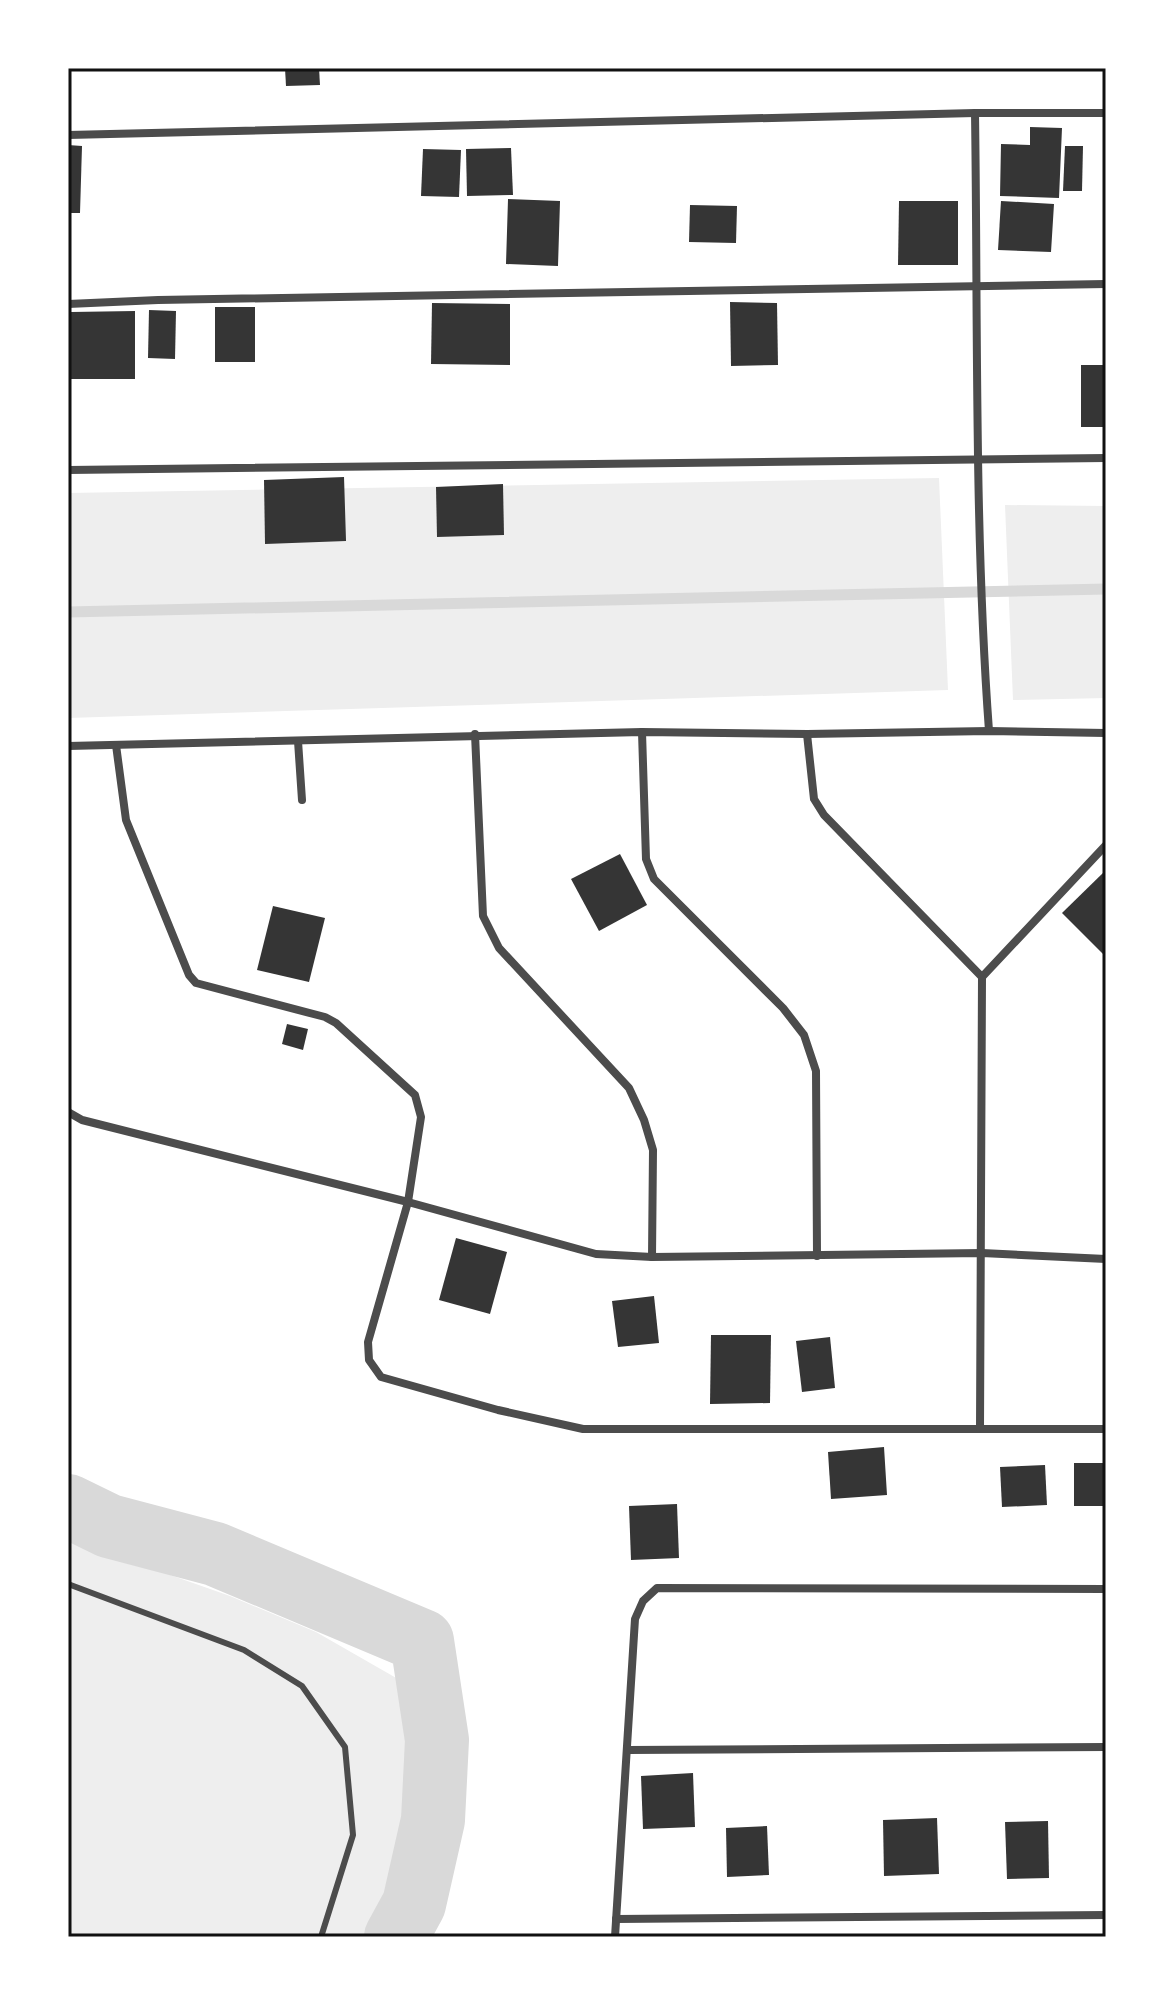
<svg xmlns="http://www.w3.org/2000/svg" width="1174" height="2005" font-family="'Source Sans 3',sans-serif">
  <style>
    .green { fill: #eee }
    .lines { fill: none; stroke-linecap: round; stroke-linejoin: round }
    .stream { stroke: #d9d9d9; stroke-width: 11 }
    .river { stroke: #d9d9d9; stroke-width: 64 }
    .building { fill: #353535 }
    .service { stroke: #4c4c4c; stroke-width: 6 }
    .minor { stroke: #4c4c4c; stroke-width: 8 }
    .neatline { fill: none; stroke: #111; stroke-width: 3 }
  </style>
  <rect width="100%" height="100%" fill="#fff"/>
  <g class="green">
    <polygon points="939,478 948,690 68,718 68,493"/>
    <polygon points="1005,505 1106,506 1106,698 1013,700"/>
    <polygon points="68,1539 230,1596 316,1632 398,1679 416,1750 419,1820 374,1937 68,1937"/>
  </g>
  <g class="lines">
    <polyline class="stream" points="68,612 1106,589"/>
    <polyline class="river" points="68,1506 109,1526 215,1554 422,1641 437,1740 433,1820 414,1904 396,1937"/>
  </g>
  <g class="building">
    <polygon points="285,68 319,68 320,85 286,86"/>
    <polygon points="1030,127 1062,128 1059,198 1000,196 1001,144 1030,145"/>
    <polygon points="68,145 82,146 80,213 68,213"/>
    <polygon points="1065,146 1083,146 1082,191 1063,191"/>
    <polygon points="511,148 513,195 467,196 466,149"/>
    <polygon points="423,149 461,150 459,197 421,196"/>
    <polygon points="508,199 560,201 558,266 506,264"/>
    <polygon points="899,201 958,201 958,265 898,265"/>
    <polygon points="1001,201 1054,204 1051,252 998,250"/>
    <polygon points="690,205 737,206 736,243 689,242"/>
    <polygon points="730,302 777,303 778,365 731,366"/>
    <polygon points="432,303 510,304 510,365 431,364"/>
    <rect x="215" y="307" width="40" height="55"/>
    <polygon points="149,310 176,311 175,359 148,358"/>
    <polygon points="135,311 135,379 71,379 71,312"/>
    <rect x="1081" y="365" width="25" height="62"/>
    <polygon points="344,477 346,541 265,544 264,480"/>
    <polygon points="503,484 504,535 437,537 436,487"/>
    <polygon points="620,854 647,905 599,931 571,879"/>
    <polygon points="1106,870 1106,953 1104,955 1062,913"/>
    <polygon points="273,906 325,918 309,982 257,970"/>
    <polygon points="287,1024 308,1029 303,1050 282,1044"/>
    <polygon points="456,1238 507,1252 490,1314 439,1300"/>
    <polygon points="654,1296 659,1343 618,1347 612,1301"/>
    <polygon points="711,1335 771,1335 770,1403 710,1404"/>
    <polygon points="830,1337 835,1388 802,1392 796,1341"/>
    <polygon points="884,1447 887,1495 831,1499 828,1452"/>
    <rect x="1074" y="1463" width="32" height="43"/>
    <polygon points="1045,1465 1047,1505 1002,1507 1000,1467"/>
    <polygon points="677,1504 679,1558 631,1560 629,1506"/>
    <polygon points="693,1773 695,1827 643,1829 641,1776"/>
    <polygon points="937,1818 939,1874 884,1876 883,1820"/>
    <polygon points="1048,1821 1049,1878 1007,1879 1005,1822"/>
    <polygon points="767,1826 769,1875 727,1877 726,1828"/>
  </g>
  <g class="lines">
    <polyline class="service" points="68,1584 244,1650 302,1686 345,1747 353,1835 321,1937"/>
    <g class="minor">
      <path d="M 975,113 C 978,319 974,525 989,731"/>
      <polyline points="68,135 975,113 1106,113"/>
      <polyline points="68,304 158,300 1106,284"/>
      <polyline points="68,470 1106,458"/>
      <polyline points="642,732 646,859 654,879 783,1008 804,1035 816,1071 817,1256"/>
      <polyline points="475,734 483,916 499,948 629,1088 644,1120 653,1150 652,1257"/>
      <polyline points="807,734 814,799 824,815 982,977"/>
      <polyline points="298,741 302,800"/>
      <polyline points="116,745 126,820 189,975 196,983 325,1017 336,1023 415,1095 421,1117 408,1202 368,1342 369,1360 381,1377 498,1410 583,1429 1106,1429"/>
      <polyline points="68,746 642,732 807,734 989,731 1106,733"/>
      <polyline points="68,1112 82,1120 408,1202 596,1254 652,1257 982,1253 1106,1259"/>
      <polyline points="980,1428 982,977 1106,845"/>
      <polyline points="628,1750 1106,1747"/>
      <polyline points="616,1919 1106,1915"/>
      <polyline points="615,1937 635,1619 643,1601 657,1588 1106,1589"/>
    </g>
  </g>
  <rect width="1174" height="2005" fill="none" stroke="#ffffff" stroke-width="140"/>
  <rect x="70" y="70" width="1034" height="1865" class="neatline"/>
</svg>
